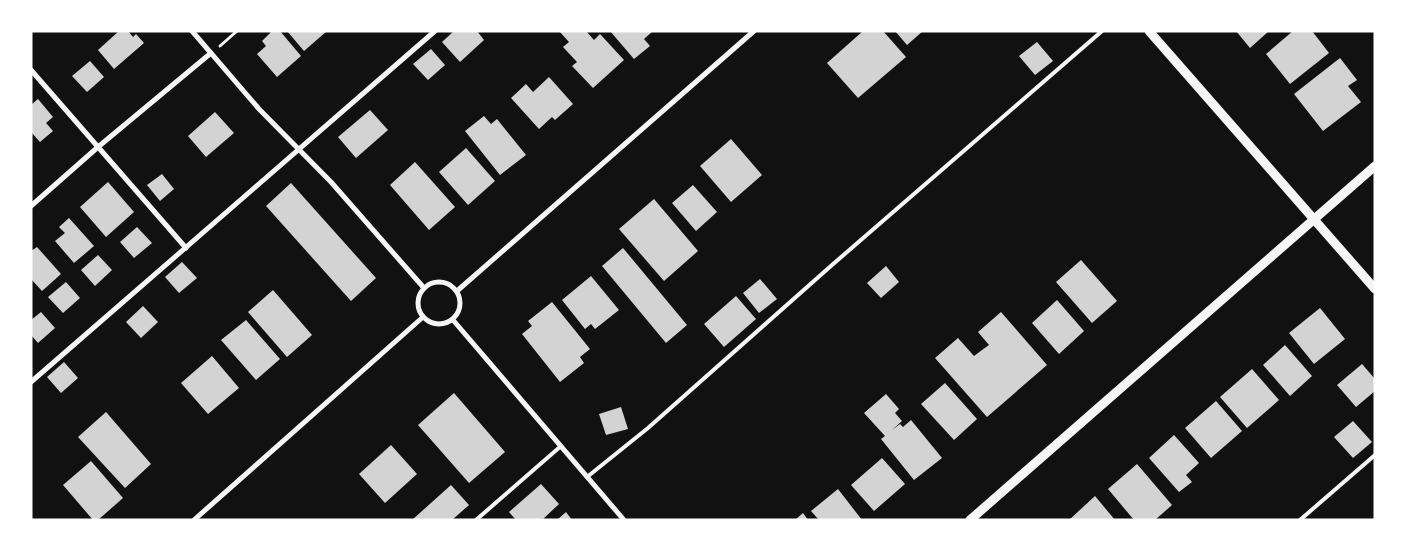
<svg xmlns="http://www.w3.org/2000/svg" width="1406" height="551" font-family="Lato,sans-serif">
  <style>
    .building { fill: #d3d3d3 }
    .lines { fill: none; stroke-linecap: round; stroke-linejoin: round }
    .path { stroke: #f5f5f5; stroke-width: 3 }
    .service { stroke: #f5f5f5; stroke-width: 4 }
    .minor { stroke: #f5f5f5; stroke-width: 5 }
    .tertiary { stroke: #f5f5f5; stroke-width: 9 }
  </style>
  <rect width="100%" height="100%" fill="#111"/>
  <g class="building">
    <polygon points="119,31 128,31 133,37 136,34 144,43 114,69 98,50"/>
    <polygon points="272,31 280,31 301,56 277,77 257,54 266,46 262,41"/>
    <polygon points="287,31 327,31 304,51"/>
    <polygon points="454,31 477,31 484,40 460,62 442,42"/>
    <polygon points="559,31 586,31 594,40 600,34 624,60 593,88 572,66 577,62 563,47 569,42"/>
    <polygon points="610,31 653,31 644,39 650,46 634,59"/>
    <polygon points="863,31 883,31 906,57 858,98 827,63"/>
    <polygon points="895,31 923,31 907,45"/>
    <polygon points="1236,31 1269,31 1250,48"/>
    <polygon points="1293,31 1312,31 1329,53 1290,84 1266,54"/>
    <polygon points="1037,42 1053,61 1035,75 1019,56"/>
    <polygon points="431,49 445,65 428,80 413,64"/>
    <polygon points="1340,58 1357,80 1348,86 1361,102 1323,131 1294,94"/>
    <polygon points="90,61 104,77 87,92 72,76"/>
    <polygon points="549,77 573,104 555,120 552,117 539,129 511,98 526,84 533,92"/>
    <polygon points="38,99 53,117 46,123 53,131 40,142 31,132 31,105"/>
    <polygon points="370,110 388,130 356,158 338,137"/>
    <polygon points="215,112 234,133 206,157 188,136"/>
    <polygon points="484,116 491,124 497,119 526,155 500,175 465,131"/>
    <polygon points="731,139 762,175 731,202 700,166"/>
    <polygon points="466,148 495,181 468,205 439,172"/>
    <polygon points="415,162 455,207 429,230 390,185"/>
    <polygon points="162,174 174,189 160,201 147,185"/>
    <polygon points="108,182 134,212 106,237 80,207"/>
    <polygon points="291,183 376,278 351,301 266,206"/>
    <polygon points="693,185 717,212 696,231 672,203"/>
    <polygon points="654,199 698,251 664,281 619,229"/>
    <polygon points="69,218 94,246 74,263 55,241 65,233 59,227"/>
    <polygon points="137,227 152,243 134,258 120,242"/>
    <polygon points="37,247 61,274 42,291 31,279 31,251"/>
    <polygon points="623,248 687,325 666,343 602,266"/>
    <polygon points="98,255 112,270 95,286 81,270"/>
    <polygon points="1081,260 1117,301 1092,323 1056,282"/>
    <polygon points="182,262 197,278 179,293 165,277"/>
    <polygon points="886,266 899,282 881,298 867,283"/>
    <polygon points="591,276 619,310 595,329 591,324 585,329 562,300"/>
    <polygon points="760,279 777,299 759,313 743,293"/>
    <polygon points="66,282 80,298 63,313 48,297"/>
    <polygon points="273,290 312,335 287,357 248,312"/>
    <polygon points="736,296 756,319 724,347 704,324"/>
    <polygon points="1057,300 1084,331 1059,354 1032,323"/>
    <polygon points="552,302 590,349 580,357 584,363 560,382 522,334 532,326 528,321"/>
    <polygon points="143,306 158,322 141,338 126,322"/>
    <polygon points="1320,308 1345,339 1314,364 1289,333"/>
    <polygon points="41,312 55,328 38,343 31,335 31,320"/>
    <polygon points="1001,312 1047,365 987,417 935,358 958,338 974,356 982,350 989,345 978,332"/>
    <polygon points="246,320 280,359 256,380 221,340"/>
    <polygon points="1285,345 1312,376 1290,396 1263,365"/>
    <polygon points="212,356 239,388 208,414 181,383"/>
    <polygon points="64,362 78,378 61,393 47,377"/>
    <polygon points="1362,364 1375,379 1375,391 1356,407 1337,385"/>
    <polygon points="1252,369 1279,400 1247,428 1220,397"/>
    <polygon points="945,383 977,419 954,440 921,404"/>
    <polygon points="454,393 505,452 469,483 418,425"/>
    <polygon points="886,394 899,409 895,413 902,421 892,430 900,424 903,427 911,420 942,458 914,480 881,439 885,436 864,413"/>
    <polygon points="1216,401 1242,431 1211,458 1185,428"/>
    <polygon points="621,407 628,429 606,435 599,414"/>
    <polygon points="106,412 151,464 125,488 78,437"/>
    <polygon points="1353,421 1372,442 1353,458 1334,437"/>
    <polygon points="1174,435 1199,463 1186,475 1192,482 1179,492 1149,458"/>
    <polygon points="391,445 417,474 385,503 359,474"/>
    <polygon points="882,458 905,484 874,511 851,485"/>
    <polygon points="91,461 123,498 98,520 93,520 63,485"/>
    <polygon points="1137,464 1172,505 1155,520 1134,520 1108,489"/>
    <polygon points="541,484 559,504 542,520 516,520 509,512"/>
    <polygon points="451,485 469,505 452,520 412,520"/>
    <polygon points="838,489 862,520 819,520 811,511"/>
    <polygon points="1095,496 1115,520 1069,520"/>
    <polygon points="566,512 572,520 557,520"/>
    <polygon points="803,513 808,520 795,520"/>
  </g>
  <g class="lines">
    <polyline class="path" points="220,46 237,31"/>
    <g class="service">
      <polyline points="587,477 648,428 832,265 1102,31"/>
      <polyline points="476,520 561,446"/>
      <polyline points="1300,520 1375,455"/>
    </g>
    <g class="minor">
      <polyline points="192,31 259,109 331,182 424,288"/>
      <polyline points="31,70 186,248"/>
      <polyline points="31,206 98,147 211,53"/>
      <circle cx="439" cy="303" r="21"/>
      <polyline points="457,291 754,31"/>
      <polyline points="453,320 624,520"/>
      <polyline points="31,382 435,31"/>
      <polyline points="194,520 423,317"/>
    </g>
    <g class="tertiary">
      <polyline points="1149,31 1375,289"/>
      <polyline points="970,520 1375,166"/>
    </g>
  </g>
  <rect width="1406" height="551" fill="none" stroke="#ffffff" stroke-width="65"/>
</svg>
